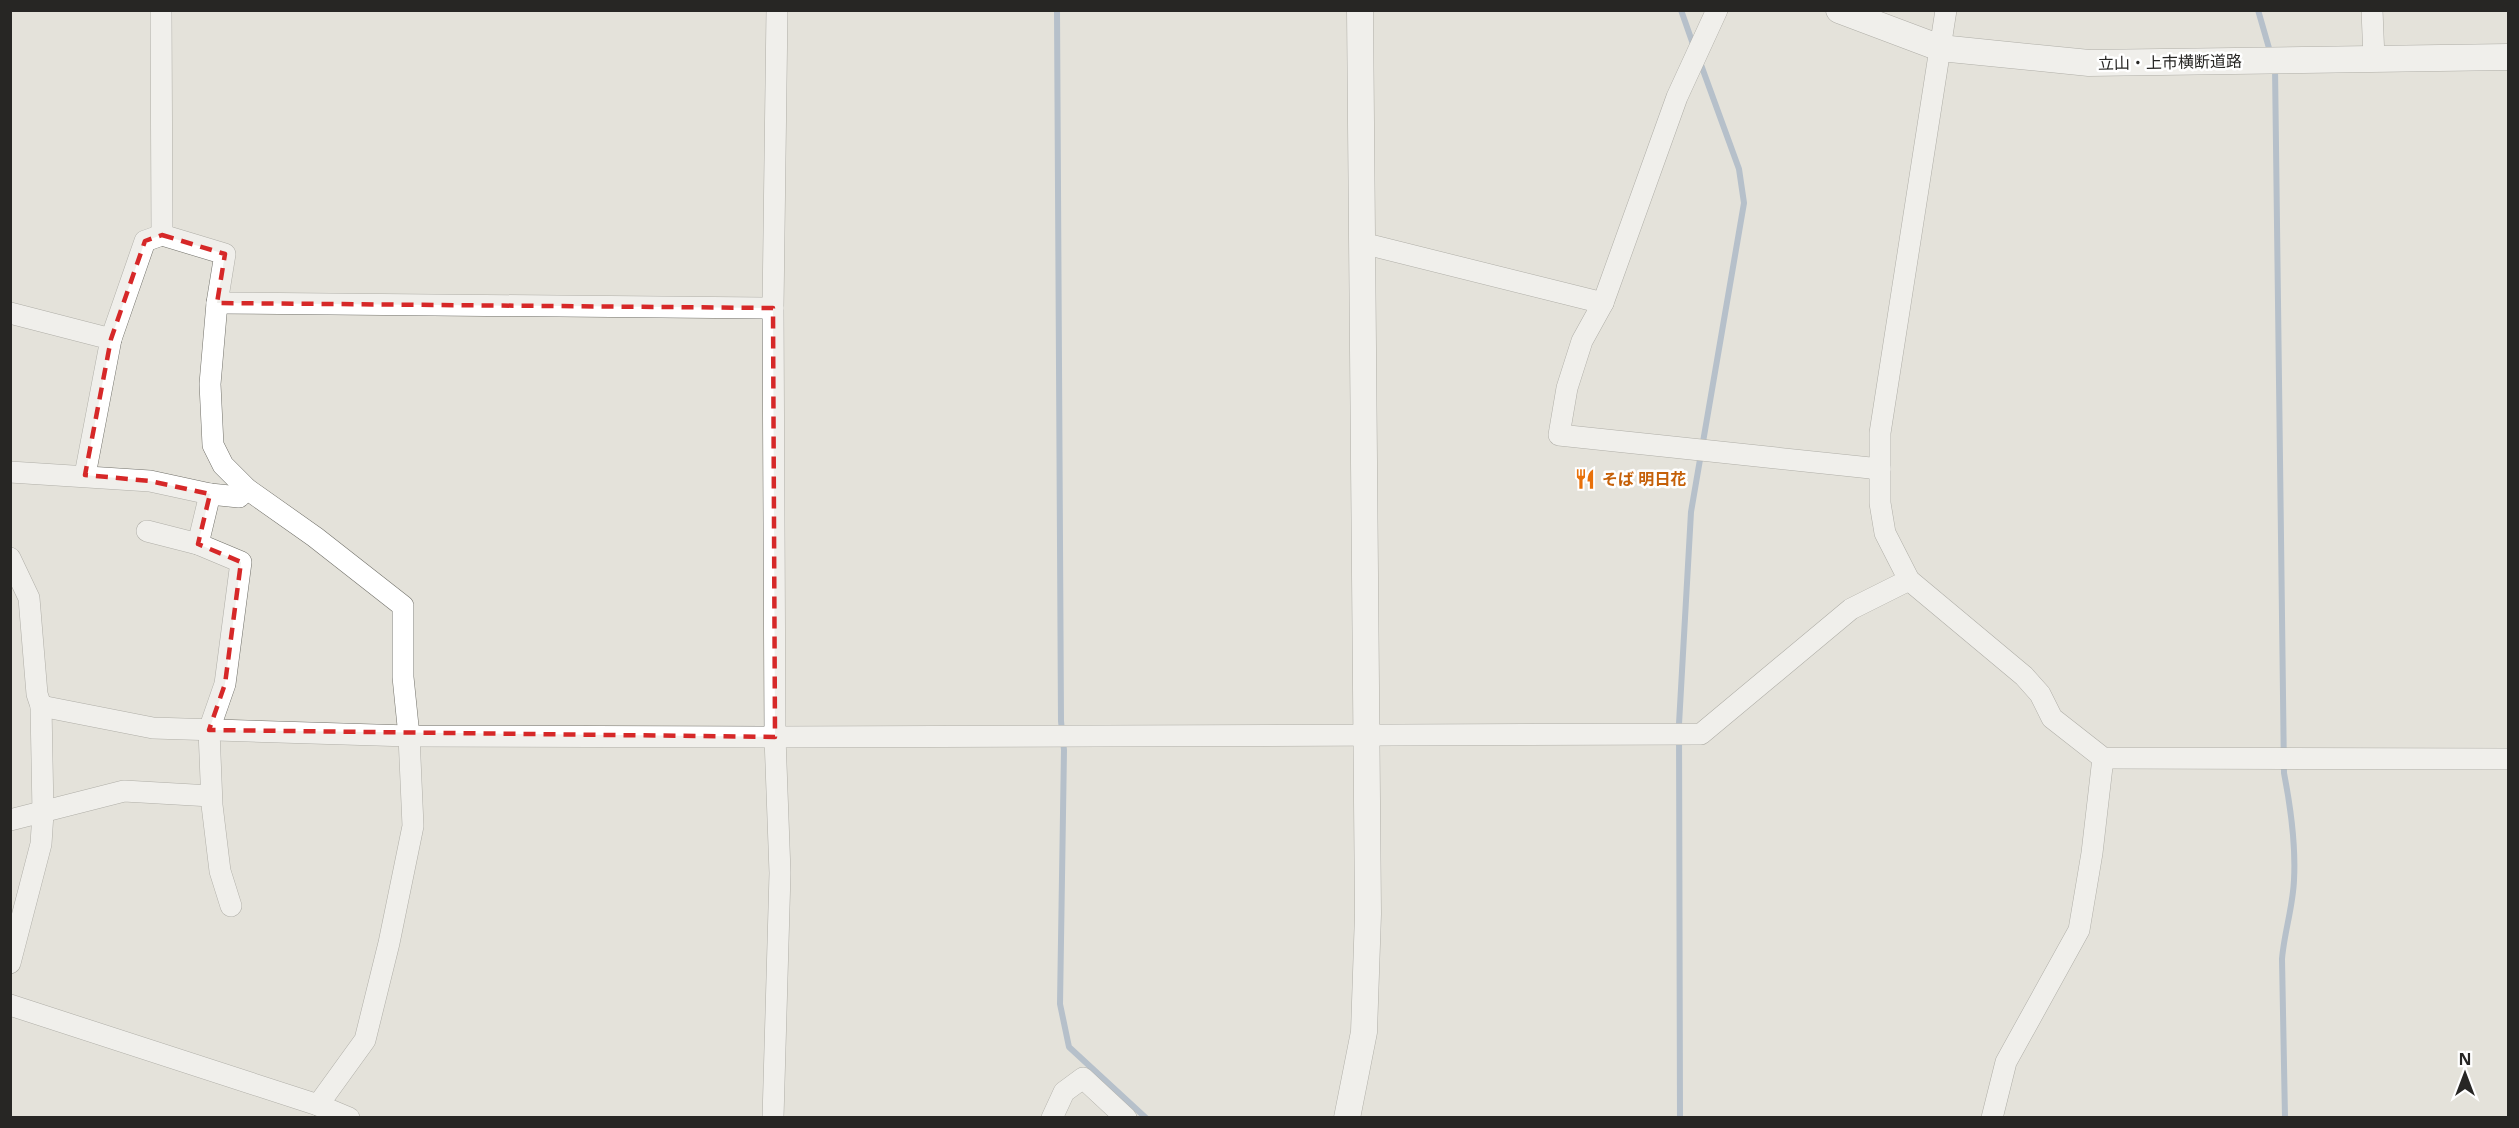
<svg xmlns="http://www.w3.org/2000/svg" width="2519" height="1128" font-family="'Open Sans','Noto Sans JP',sans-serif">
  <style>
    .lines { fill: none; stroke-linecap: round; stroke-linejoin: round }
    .stream { stroke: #7e97b6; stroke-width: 6 }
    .minor-casing { stroke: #717069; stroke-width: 22 }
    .tertiary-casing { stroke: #717069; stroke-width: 27 }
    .minor { stroke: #fff; stroke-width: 21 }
    .tertiary { stroke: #fff; stroke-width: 26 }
    .marked { fill: none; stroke: #d62828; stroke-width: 4.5; stroke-dasharray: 12 8; stroke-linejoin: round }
    .labels { text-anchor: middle; stroke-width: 5; stroke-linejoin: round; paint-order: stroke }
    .street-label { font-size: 16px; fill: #272624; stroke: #fff }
    .food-label { font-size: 16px; font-weight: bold; fill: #c56008; stroke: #fff; text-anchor: start }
  </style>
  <rect width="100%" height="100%" fill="#e4e2da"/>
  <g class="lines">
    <g class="stream">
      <polyline points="1057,10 1061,721 1064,750 1060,1004 1069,1047 1146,1118"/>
      <polyline points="1681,10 1694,47"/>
      <polyline points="2258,10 2271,55"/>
      <path d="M 2275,67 L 2284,773 C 2291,809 2296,844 2294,880 C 2293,907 2284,933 2282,959 L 2285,1118"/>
      <polyline points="1680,1118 1679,724 1691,512 1744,203 1739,169 1700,62"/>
    </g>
    <g class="minor-casing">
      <g id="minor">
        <polyline points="161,10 162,235 225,254 217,303 210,384 213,445 223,465 247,489 315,537 403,606 403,677 409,736 413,826 389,943 365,1040 318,1105"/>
        <polyline points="1946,10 1880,433 1880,503 1885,533 1909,580 2024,676 2040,694 2052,718 2103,758 2508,759"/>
        <polyline points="2372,10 2374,59"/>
        <polyline points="1362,243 1603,303 1582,341 1567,388 1559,435 1880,469"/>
        <polyline points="217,303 773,308"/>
        <polyline points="1603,303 1677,97 1717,10"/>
        <polyline points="10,313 111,339 85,475"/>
        <polyline points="111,339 145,241 162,235"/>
        <polyline points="10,472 150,481 210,494"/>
        <polyline points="147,531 198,544 241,562 225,684 209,730 212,805 220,871 231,906"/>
        <polyline points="198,544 210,494 239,497 247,489"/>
        <polyline points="10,558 29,598 37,694 41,706 43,813 41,844 10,963"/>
        <polyline points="41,706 153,728 409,736 775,737 1701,734 1851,609 1909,580"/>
        <polyline points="10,820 124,791 211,796"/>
        <polyline points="10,1005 318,1105 349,1118"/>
        <polyline points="773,1118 780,873 775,737 773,308 777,10"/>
        <polyline points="1052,1118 1064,1092 1083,1078 1126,1118"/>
        <polyline points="1992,1118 2006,1062 2079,930 2092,853 2103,758"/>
      </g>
    </g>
    <g class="tertiary-casing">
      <g id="tertiary">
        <polyline points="1839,10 1940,48 2089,63 2508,57"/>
        <polyline points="1347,1118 1364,1032 1368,914 1360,10"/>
      </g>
    </g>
    <use href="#minor" class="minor"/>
    <use href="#tertiary" class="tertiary"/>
  </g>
  <path d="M0 0H2519V1128H0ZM 162,235 L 225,254 L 217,303 L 773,308 L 775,737 L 209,730 L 225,684 L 241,562 L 198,544 L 210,494 L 150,481 L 85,475 L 111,339 L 145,241 Z" fill="#e4e2da" fill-opacity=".55" fill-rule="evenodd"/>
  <path class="marked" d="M 162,235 L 225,254 L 217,303 L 773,308 L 775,737 L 209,730 L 225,684 L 241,562 L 198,544 L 210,494 L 150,481 L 85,475 L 111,339 L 145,241 Z"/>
  <defs>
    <g id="restaurant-bare" transform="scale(1.62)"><path d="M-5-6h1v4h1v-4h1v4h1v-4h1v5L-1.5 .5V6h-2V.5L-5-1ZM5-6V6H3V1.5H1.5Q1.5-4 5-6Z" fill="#e8710a" stroke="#fff" stroke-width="2.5" paint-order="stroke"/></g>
  </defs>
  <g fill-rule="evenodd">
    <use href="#restaurant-bare" x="1585" y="479"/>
  </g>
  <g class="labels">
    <g class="street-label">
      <text transform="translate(2170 62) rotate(-1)" y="6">立山・上市横断道路</text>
    </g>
    <g class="food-label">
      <text x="1602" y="485">そば 明日花</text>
    </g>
  </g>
  <rect width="2519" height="1128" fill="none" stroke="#272624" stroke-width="24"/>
  <g transform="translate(2465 1074)" stroke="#ffffff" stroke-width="4.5" paint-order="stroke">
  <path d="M0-4.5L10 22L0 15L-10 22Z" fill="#272624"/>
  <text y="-9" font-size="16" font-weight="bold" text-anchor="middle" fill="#272624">N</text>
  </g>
</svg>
